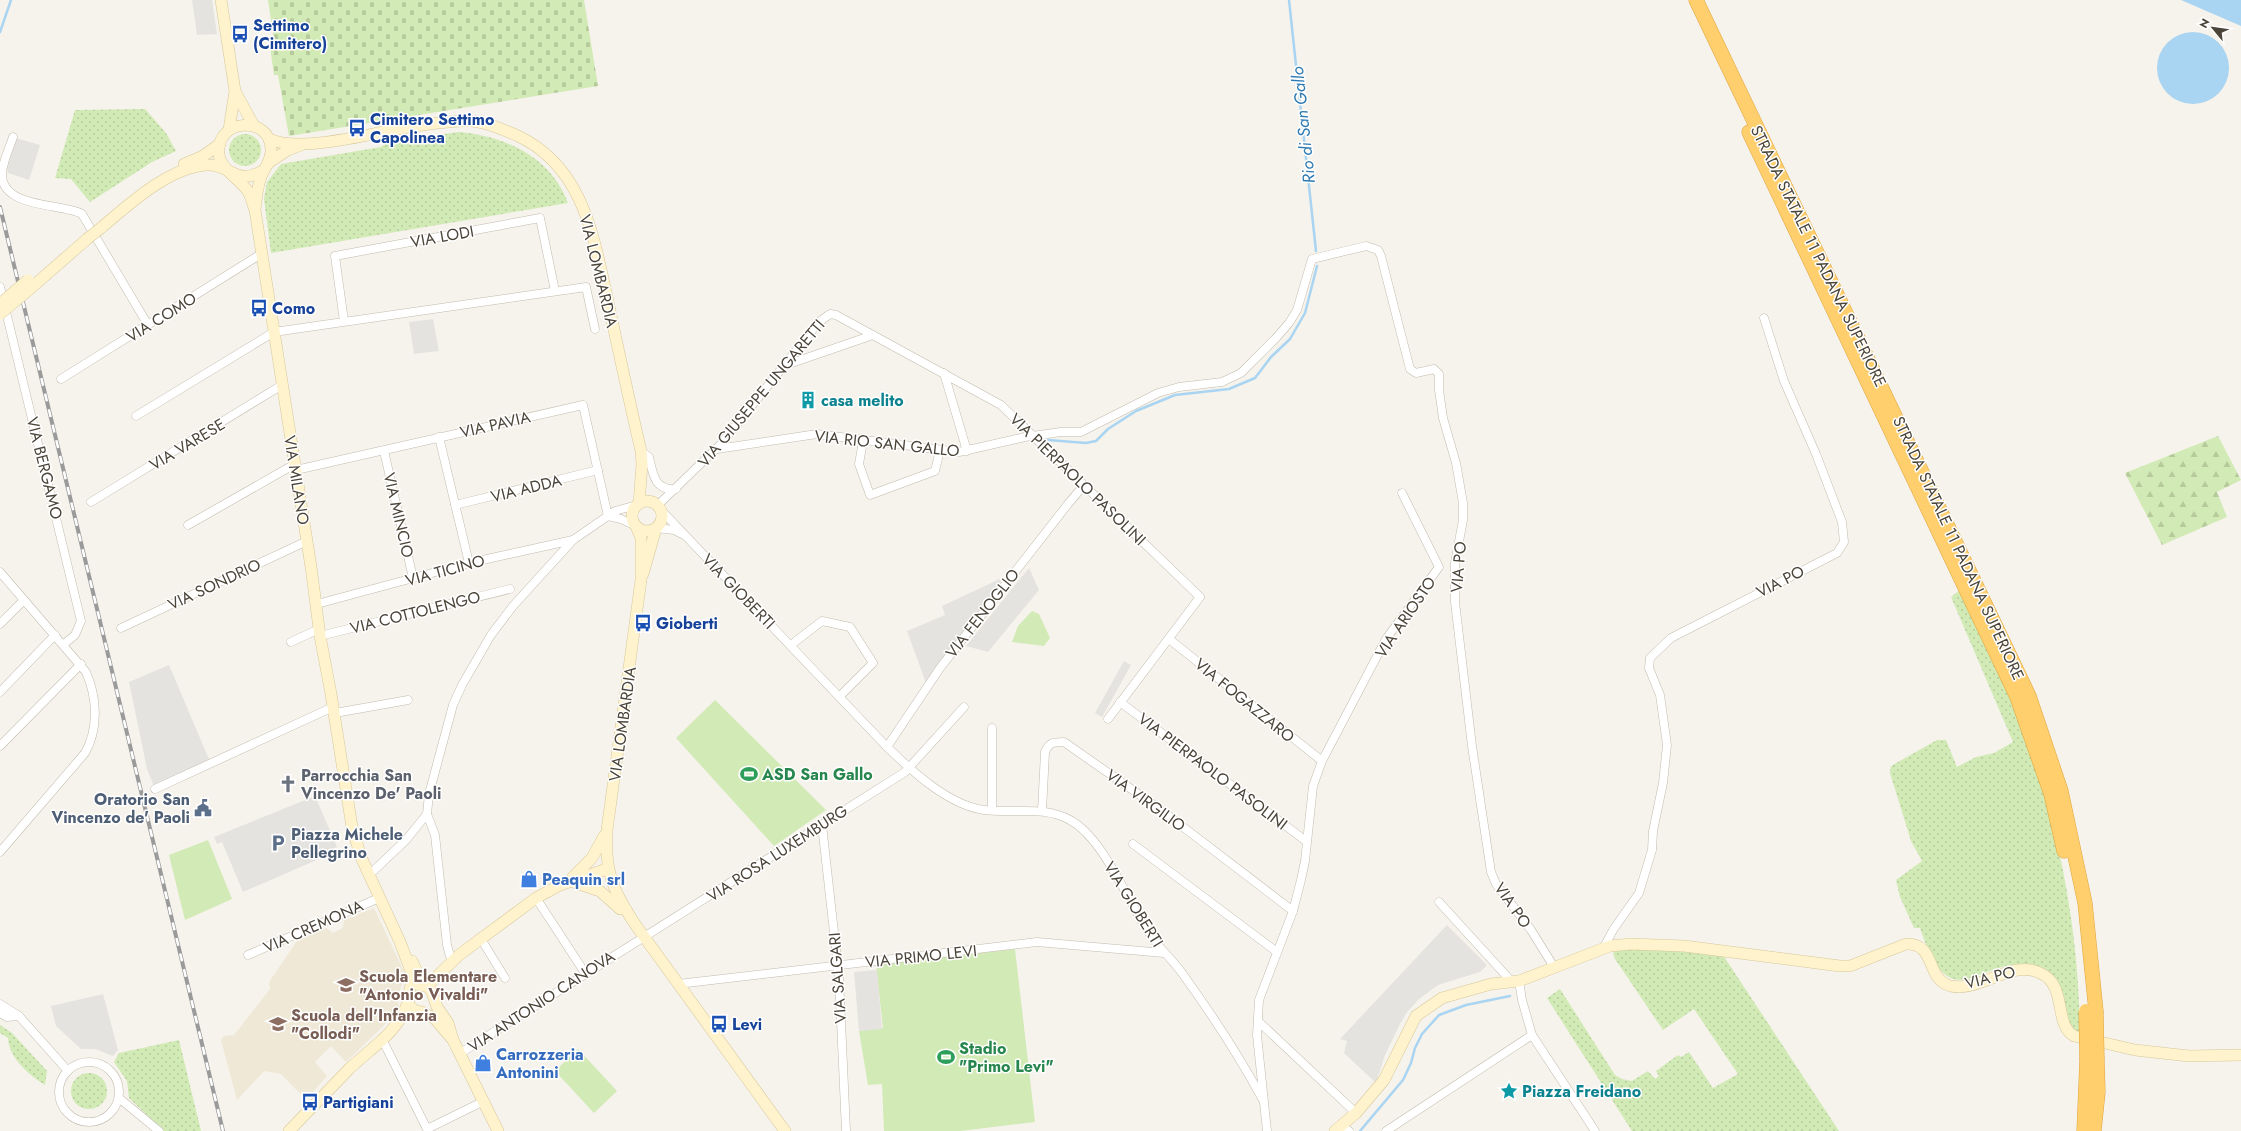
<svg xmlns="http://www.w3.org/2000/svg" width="2241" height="1131" font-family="Jost,sans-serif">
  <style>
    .education { fill: #efe8d6 }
    .grass { fill: url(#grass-dots) }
    .forest { fill: url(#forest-firs) }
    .cemetery { fill: url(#cemetery-stones) }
    .park { fill: #d2eab5 }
    .parking { fill: #e5e3e0 }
    .water { fill: #a9d4f2 }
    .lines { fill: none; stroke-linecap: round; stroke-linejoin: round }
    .stream { stroke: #a9d4f2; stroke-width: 2.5 }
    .street-casing { stroke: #c2bbae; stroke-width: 9 }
    .secondary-casing { stroke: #d6c79b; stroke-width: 12 }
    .highway-casing { stroke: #e0a43c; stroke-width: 15 }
    .street { stroke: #fff; stroke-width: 8 }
    .secondary { stroke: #fff3cd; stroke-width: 11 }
    .highway { stroke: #ffcf6e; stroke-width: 14 }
    .rail-casing { stroke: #9a9a9a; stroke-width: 4 }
    .rail { stroke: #fff; stroke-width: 2.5; stroke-dasharray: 8; stroke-linecap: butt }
    .secondary-bridge-casing { stroke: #d6c79b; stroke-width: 12; stroke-linecap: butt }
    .highway-bridge-casing { stroke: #e0a43c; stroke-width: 15; stroke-linecap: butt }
    .secondary-bridge { stroke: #fff3cd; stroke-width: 11 }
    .highway-bridge { stroke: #ffcf6e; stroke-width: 14 }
    .labels { text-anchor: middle; stroke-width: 3; stroke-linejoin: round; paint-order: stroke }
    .transit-label { font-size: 16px; font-weight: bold; fill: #164399; stroke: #fff; text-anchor: start }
    .street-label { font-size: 16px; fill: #4b4439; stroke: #fff }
    .culture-label { font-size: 16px; font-weight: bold; fill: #0d838f; stroke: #fff; text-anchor: start }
    .leisure-label { font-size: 16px; font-weight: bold; fill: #27864d; stroke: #fff; text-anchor: start }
    .worship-label { font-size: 16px; font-weight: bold; fill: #5b616d; stroke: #fff; text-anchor: start }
    .service-label { font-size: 16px; font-weight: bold; fill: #4e5e75; stroke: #fff; text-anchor: end }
    .shop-label { font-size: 16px; font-weight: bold; fill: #366cbe; stroke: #fff; text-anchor: start }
    .education-label { font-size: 16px; font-weight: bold; fill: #785e54; stroke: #fff; text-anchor: start }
    .water-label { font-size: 17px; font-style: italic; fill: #2e7ab2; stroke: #fff }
  </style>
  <defs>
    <pattern id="grass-dots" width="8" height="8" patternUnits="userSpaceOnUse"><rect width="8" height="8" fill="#d2eab5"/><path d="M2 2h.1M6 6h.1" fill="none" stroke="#b6ca9c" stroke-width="1.8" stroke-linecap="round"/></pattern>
    <pattern id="forest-firs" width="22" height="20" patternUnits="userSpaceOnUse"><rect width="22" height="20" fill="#d2eab5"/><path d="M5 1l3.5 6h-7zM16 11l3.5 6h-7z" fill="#b6ca9c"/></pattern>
    <pattern id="cemetery-stones" width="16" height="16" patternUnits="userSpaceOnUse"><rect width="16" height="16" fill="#d2eab5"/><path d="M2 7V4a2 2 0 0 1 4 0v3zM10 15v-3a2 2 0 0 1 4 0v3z" fill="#b6ca9c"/></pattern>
  </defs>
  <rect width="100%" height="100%" fill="#f6f3ec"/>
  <polygon class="education" points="374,908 406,976 397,996 400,1010 346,1062 331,1046 315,1062 327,1076 306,1100 281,1074 264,1071 237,1100 221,1040 224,1036 234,1035 270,989 269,982 297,941 326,928 333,933 343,928 344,920"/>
  <g class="grass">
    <polygon points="145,109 166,133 176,151 152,162 90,202 71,179 55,178 75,110"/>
    <path d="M 459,132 C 505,136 551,157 568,203 L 271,253 L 264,199 L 267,182 L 281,164 L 381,147 L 388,142 Z"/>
    <circle cx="245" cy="150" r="16"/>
    <path d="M 1961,589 C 1981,633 2004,677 2021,722 C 2058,821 2079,928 2080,1034 L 2075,1033 L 2042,969 C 1980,946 1954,1030 1920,928 L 1914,928 L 1900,897 L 1896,880 L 1922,861 L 1911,841 L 1890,773 L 1891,766 L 1937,740 L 1946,740 L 1957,767 L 1976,757 L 1994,753 L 2013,742 L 1951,597 Z"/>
    <polygon points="1635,949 1665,949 1723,955 1839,1131 1632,1131 1547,998 1560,989 1615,1075 1622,1079 1632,1081 1648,1071 1655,1079 1659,1076 1656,1071 1678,1055 1681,1057 1689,1052 1713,1088 1738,1074 1694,1009 1663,1030 1615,959 1613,953 1617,950"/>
    <path d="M 0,1025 L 12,1033 L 47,1071 L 45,1085 C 29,1075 9,1058 8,1038 L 0,1033 Z"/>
    <polygon points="179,1040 201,1131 164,1131 129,1098 127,1081 114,1062 119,1053"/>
    <circle cx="89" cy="1091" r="18"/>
  </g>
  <polygon class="forest" points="2218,436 2241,480 2217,492 2227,517 2162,545 2125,473"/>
  <polygon class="cemetery" points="268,0 584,0 598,86 289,136 278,75 274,75 270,47 275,46"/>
  <g class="park">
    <polygon points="1032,611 1039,614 1050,638 1044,646 1012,642 1018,626"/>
    <polygon points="715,700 826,810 774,846 676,738"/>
    <polygon points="208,840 232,899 185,920 169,855"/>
    <polygon points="1015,949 1035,1122 960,1131 884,1131 882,1084 868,1085 859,1031 883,1028 876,965"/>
    <polygon points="578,1049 617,1091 594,1113 555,1071"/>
  </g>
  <g class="parking">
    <polygon points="192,0 212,0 217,34 197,35"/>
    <polygon points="16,138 40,145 29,180 8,173 7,169"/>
    <polygon points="433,319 439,351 414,354 409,322"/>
    <polygon points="1029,568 1039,590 988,652 966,646"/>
    <polygon points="1004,577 926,683 907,631 945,615 942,606"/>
    <polygon points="1124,661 1131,665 1102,717 1095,713"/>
    <polygon points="169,665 211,764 155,789 147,769 129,682"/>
    <polygon points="315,796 337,847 321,854 319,851 316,852 319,859 243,892 222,842 217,844 214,837"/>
    <polygon points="1447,925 1487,965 1480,972 1438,985 1419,999 1407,1012 1400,1024 1385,1055 1376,1083 1344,1053 1347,1041 1340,1039"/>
    <polygon points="877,970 882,1029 859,1031 854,972"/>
    <polygon points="103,994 118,1050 113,1056 95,1049 81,1049 56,1026 51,1006"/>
  </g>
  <g class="water">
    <polygon points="2181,0 2241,0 2241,26"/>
    <circle cx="2193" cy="68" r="36"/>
  </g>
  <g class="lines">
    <g class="stream">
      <polyline points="1289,0 1316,251"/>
      <polyline points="0,32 11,0"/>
      <polyline points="1048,440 1086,443 1096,441 1108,429 1136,411 1175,395 1229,389 1255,378 1271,357 1290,339 1305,313 1317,266"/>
      <polyline points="1360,1131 1403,1080 1411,1063 1415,1048 1422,1034 1439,1015 1466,1005 1510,996"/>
    </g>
    <g class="street-casing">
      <g id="street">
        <path d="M 13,137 C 9,149 3,161 2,173 C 0,209 63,203 82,214 L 148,325"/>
        <polyline points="0,287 81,621 75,635 64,644"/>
        <polyline points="344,321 335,256 540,218 555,291"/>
        <polyline points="786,365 873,335"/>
        <polyline points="944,373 967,451"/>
        <polyline points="61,379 261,254"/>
        <polyline points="136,416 274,332 586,287 595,329"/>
        <polyline points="439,437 469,563"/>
        <polyline points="863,441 859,464 870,495 935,471 940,450"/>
        <polyline points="717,449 817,434 959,452 1025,437 1061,432 1081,432 1158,393 1179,387 1222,382 1241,373 1276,338 1289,323 1297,310 1312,259 1366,246 1378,250 1381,256 1410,369 1416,373 1434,369 1439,374 1439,390 1443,418 1456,463 1463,503 1463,520 1455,563 1455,602 1472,746 1491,872 1496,884 1531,930 1554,967"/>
        <polyline points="384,451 413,578"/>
        <path d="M 641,451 L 649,457 C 653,475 655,491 676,489"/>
        <polyline points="296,470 583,405 608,516"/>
        <polyline points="91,502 282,385"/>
        <polyline points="455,505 598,470"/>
        <polyline points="658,505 721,444 819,322 830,314 836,315 1001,405 1200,597 1108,719"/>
        <path d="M 661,510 L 887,747 C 912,771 948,805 984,810 C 1014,814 1043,805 1070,820 C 1104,838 1128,903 1151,936 C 1160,949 1172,959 1182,973 C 1211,1013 1239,1056 1263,1100"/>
        <polyline points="608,516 621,519 636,526"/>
        <polyline points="188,525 295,464"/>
        <polyline points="656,528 674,530 684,535"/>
        <path d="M 0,572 L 86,672 C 97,697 99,728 85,753 L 0,852"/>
        <polyline points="317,604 469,563 573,540"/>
        <polyline points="0,624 24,600"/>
        <polyline points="121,628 307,541"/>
        <polyline points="320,636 510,589"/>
        <polyline points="1169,639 1322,761"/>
        <polyline points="291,642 319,629"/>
        <polyline points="791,645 822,621 850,627 873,663 840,696"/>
        <polyline points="0,692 55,635"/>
        <polyline points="1120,702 1306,841"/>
        <polyline points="335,713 408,700"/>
        <polyline points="992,728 992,810"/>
        <polyline points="0,746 81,664"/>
        <polyline points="887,747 940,668 1068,504 1084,485"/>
        <polyline points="155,789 333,707"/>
        <path d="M 1042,811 L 1045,752 C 1049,742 1054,742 1064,742 L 1157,807 L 1293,911"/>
        <polyline points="427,814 435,835 447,945 450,956 454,961"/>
        <polyline points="822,825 839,977 846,1131"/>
        <polyline points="1133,844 1277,952"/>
        <polyline points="369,875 406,840 427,814 429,794 453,705 462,685 491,635 513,606 573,540 615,511 637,505"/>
        <polyline points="536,898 585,973"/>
        <polyline points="1439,902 1512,982"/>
        <polyline points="481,939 505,978"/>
        <polyline points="1603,949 1613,930 1639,893 1652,850 1653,831 1663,783 1667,745 1660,695 1649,668 1650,658 1671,638 1837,553 1844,542 1842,522 1816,454 1784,381 1764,318"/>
        <polyline points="248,955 379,898"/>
        <polyline points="1519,981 1522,1000 1532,1035 1595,1131"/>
        <polyline points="678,984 1037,942 1164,953"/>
        <polyline points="0,1004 19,1016 68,1071"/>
        <polyline points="0,1013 7,1017 19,1016"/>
        <polyline points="1258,1021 1356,1113"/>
        <polyline points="382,1039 427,1129 484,1101"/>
        <polyline points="459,1054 905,772 964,707"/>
        <circle cx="89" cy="1092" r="30"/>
        <polyline points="119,1098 159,1131"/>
        <polyline points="1342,1126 1349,1131"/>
        <polyline points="1267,1131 1257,1035 1259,1000 1293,911 1301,880 1305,861 1313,786 1322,761 1386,639 1439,567 1402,493"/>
        <polyline points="1386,1131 1532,1035"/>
      </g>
    </g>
    <g class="secondary-casing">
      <g id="secondary">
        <polyline points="221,0 235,91 229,130"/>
        <polyline points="236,93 254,126"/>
        <path d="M 269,139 C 300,153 369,134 403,128 C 425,125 448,120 470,121 C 486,122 502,129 516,135 C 582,165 593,233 607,297 C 618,348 629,400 641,451 L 642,464 L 639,504"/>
        <polyline points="268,163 288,150 301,145"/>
        <polyline points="184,164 203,156 220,144"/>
        <path d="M 255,210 C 256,200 257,189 260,180 C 263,169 272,161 271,149 C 270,114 214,119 219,155 C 221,169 239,179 247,190 C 251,195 252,203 255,210 L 311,567 L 320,636 L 331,694 L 352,827 L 361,857 L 400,942 L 411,971 L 411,985 L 408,997 L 409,1005 L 415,1011 L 422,1012 L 435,1019 L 453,1040"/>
        <path d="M 101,228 C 128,205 169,167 207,165 C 231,164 236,187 264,170"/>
        <polyline points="31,288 87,239"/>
        <circle cx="647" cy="516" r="15"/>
        <path d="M 636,526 L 641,538 L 641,580 L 607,830 C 604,872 614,893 637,927 L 785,1131"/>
        <polyline points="643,574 656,528"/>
        <polyline points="572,878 592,858 604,836"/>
        <polyline points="570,881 600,891 620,909"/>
        <polyline points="412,961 423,985"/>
        <polyline points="419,985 427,986 432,992 437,1007 448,1023 453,1040 498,1131"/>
        <polyline points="427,986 459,955 536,898 560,885 607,869"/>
        <path d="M 289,1131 C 309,1110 329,1090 349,1069 C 370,1049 401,1030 408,1001"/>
        <path d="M 1335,1131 L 1356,1113 L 1384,1080 L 1416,1016 L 1442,998 L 1491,984 L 1519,981 L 1610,946 L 1631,944 L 1684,946 L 1840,966 L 1850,966 L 1906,944 C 1937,943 1925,980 1951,986 C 1981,992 2011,959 2040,973 C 2068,985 2053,1024 2074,1036 L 2135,1050 L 2189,1056 L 2241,1055"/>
      </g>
    </g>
    <g class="highway-casing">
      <g id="highway">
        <polyline points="1696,0 2029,696 2061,791 2085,903 2096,1011"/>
        <polyline points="1749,132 2017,697 2051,794 2064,851"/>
        <polyline points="2084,1131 2087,1060"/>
        <polyline points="2094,1131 2098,1092 2097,1059"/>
      </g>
    </g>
    <use href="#street" class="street"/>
    <use href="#secondary" class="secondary"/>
    <use href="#highway" class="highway"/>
    <g class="rail-casing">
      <polyline id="rail" points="0,207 223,1131"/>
    </g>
    <use href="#rail" class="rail"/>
    <g class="secondary-bridge-casing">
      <g id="secondary-bridge">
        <polyline points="87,239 101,228"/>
        <polyline points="0,304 28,280"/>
        <polyline points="0,314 31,288"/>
      </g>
    </g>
    <g class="highway-bridge-casing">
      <g id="highway-bridge">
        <polyline points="2086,1011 2087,1060"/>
        <polyline points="2096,1011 2097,1059"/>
      </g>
    </g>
    <use href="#secondary-bridge" class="secondary-bridge"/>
    <use href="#highway-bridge" class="highway-bridge"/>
  </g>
  <defs>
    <g id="bus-bare" transform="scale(1.38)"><path d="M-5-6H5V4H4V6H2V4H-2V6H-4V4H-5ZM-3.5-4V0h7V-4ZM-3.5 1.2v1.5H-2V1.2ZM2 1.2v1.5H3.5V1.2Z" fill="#1a4fb4" stroke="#fff" stroke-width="2.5" paint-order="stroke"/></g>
    <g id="building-bare" transform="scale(1.38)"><path d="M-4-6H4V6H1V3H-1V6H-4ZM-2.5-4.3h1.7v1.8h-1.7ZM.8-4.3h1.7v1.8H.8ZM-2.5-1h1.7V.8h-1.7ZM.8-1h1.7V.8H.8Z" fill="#0f9aa8" stroke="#fff" stroke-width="2.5" paint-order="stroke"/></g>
    <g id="stadium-bare" transform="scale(1.38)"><path d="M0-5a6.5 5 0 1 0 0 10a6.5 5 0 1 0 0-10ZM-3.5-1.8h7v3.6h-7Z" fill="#2e9e5b" stroke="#fff" stroke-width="2.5" paint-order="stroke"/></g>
    <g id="church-bare" transform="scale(1.38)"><path d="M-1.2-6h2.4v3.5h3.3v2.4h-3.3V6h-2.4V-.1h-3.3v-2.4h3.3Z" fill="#6b7280" stroke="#fff" stroke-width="2.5" paint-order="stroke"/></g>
    <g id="civic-bare" transform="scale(1.38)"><path d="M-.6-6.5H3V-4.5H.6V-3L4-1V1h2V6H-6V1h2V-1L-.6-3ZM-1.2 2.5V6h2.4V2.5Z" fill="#5c6f8a" stroke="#fff" stroke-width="2.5" paint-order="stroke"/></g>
    <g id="parking-bare" transform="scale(1.38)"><path d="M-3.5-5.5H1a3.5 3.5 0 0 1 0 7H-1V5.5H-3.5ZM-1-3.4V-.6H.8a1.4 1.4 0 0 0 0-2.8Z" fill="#5c6f8a" stroke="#fff" stroke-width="2.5" paint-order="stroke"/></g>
    <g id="shop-bare" transform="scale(1.38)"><path d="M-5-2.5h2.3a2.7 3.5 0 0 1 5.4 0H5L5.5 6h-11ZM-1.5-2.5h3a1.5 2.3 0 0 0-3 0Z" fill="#3f7fe0" stroke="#fff" stroke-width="2.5" paint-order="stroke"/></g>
    <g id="school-bare" transform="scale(1.38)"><path d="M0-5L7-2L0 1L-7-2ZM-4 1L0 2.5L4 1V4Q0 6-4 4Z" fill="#8d6e63" stroke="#fff" stroke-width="2.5" paint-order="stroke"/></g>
    <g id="sight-bare" transform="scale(1.38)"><path d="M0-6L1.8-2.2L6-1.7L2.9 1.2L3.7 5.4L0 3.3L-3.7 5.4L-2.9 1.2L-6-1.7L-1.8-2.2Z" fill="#0f9aa8" stroke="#fff" stroke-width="2.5" paint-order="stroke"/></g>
  </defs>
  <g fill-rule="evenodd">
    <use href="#bus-bare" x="240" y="34"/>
    <use href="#bus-bare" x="357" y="128"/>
    <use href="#bus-bare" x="259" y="308"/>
    <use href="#building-bare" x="808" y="400"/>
    <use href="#bus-bare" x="643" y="623"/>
    <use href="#stadium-bare" x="749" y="774"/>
    <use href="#church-bare" x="288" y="784"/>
    <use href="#civic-bare" x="203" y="808"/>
    <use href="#parking-bare" x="278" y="843"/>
    <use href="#shop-bare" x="529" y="879"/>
    <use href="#school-bare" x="346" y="985"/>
    <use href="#school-bare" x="278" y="1024"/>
    <use href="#bus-bare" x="719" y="1024"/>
    <use href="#stadium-bare" x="946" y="1057"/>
    <use href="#shop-bare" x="483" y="1063"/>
    <use href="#sight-bare" x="1509" y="1091"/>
    <use href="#bus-bare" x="310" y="1102"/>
  </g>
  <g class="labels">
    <g class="transit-label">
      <text x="253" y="31">Settimo<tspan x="253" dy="18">(Cimitero)</tspan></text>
      <text x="370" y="125">Cimitero Settimo<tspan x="370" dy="18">Capolinea</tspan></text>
      <text x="272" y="314">Como</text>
      <text x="656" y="629">Gioberti</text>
      <text x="732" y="1030">Levi</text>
      <text x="323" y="1108">Partigiani</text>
    </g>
    <g class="street-label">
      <text transform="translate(442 236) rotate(-10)" y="6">VIA LODI</text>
      <text transform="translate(1819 256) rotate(64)" y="6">STRADA STATALE 11 PADANA SUPERIORE</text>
      <text transform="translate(599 271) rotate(76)" y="6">VIA LOMBARDIA</text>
      <text transform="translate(161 317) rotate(-32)" y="6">VIA COMO</text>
      <text transform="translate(761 393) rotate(-50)" y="6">VIA GIUSEPPE UNGARETTI</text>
      <text transform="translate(495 424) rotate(-13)" y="6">VIA PAVIA</text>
      <text transform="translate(887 443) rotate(6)" y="6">VIA RIO SAN GALLO</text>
      <text transform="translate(187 444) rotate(-31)" y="6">VIA VARESE</text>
      <text transform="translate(45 468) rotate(76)" y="6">VIA BERGAMO</text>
      <text transform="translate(1078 479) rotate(44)" y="6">VIA PIERPAOLO PASOLINI</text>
      <text transform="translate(297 480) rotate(81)" y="6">VIA MILANO</text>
      <text transform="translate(526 488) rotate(-14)" y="6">VIA ADDA</text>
      <text transform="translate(399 515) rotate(77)" y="6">VIA MINCIO</text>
      <text transform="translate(1959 548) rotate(65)" y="6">STRADA STATALE 11 PADANA SUPERIORE</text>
      <text transform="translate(1458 567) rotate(-85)" y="6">VIA PO</text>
      <text transform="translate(445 570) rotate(-15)" y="6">VIA TICINO</text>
      <text transform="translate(1780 581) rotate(-27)" y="6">VIA PO</text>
      <text transform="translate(214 584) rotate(-25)" y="6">VIA SONDRIO</text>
      <text transform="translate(739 591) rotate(46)" y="6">VIA GIOBERTI</text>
      <text transform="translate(415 612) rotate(-14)" y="6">VIA COTTOLENGO</text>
      <text transform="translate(982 613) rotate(-52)" y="6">VIA FENOGLIO</text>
      <text transform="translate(1405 617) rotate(-56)" y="6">VIA ARIOSTO</text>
      <text transform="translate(1245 700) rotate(39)" y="6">VIA FOGAZZARO</text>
      <text transform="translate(622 724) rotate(-82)" y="6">VIA LOMBARDIA</text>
      <text transform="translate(1213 771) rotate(37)" y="6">VIA PIERPAOLO PASOLINI</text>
      <text transform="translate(1146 800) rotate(36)" y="6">VIA VIRGILIO</text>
      <text transform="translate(777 853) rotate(-33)" y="6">VIA ROSA LUXEMBURG</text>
      <text transform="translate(1134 904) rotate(58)" y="6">VIA GIOBERTI</text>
      <text transform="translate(1513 905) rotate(55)" y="6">VIA PO</text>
      <text transform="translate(313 926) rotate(-24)" y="6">VIA CREMONA</text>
      <text transform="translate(921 956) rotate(-6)" y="6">VIA PRIMO LEVI</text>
      <text transform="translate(1990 977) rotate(-14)" y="6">VIA PO</text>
      <text transform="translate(837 978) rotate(-94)" y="6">VIA SALGARI</text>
      <text transform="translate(541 1001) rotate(-33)" y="6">VIA ANTONIO CANOVA</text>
    </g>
    <g class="culture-label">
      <text x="821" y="406">casa melito</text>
      <text x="1522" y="1097">Piazza Freidano</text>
    </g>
    <g class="leisure-label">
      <text x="762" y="780">ASD San Gallo</text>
      <text x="959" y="1054">Stadio<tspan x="959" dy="18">"Primo Levi"</tspan></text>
    </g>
    <g class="worship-label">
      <text x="301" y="781">Parrocchia San<tspan x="301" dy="18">Vincenzo De' Paoli</tspan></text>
    </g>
    <g class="service-label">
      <text x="190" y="805">Oratorio San<tspan x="190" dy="18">Vincenzo de' Paoli</tspan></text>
      <text x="291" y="840" text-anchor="start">Piazza Michele<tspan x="291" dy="18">Pellegrino</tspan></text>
    </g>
    <g class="shop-label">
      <text x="542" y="885">Peaquin srl</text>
      <text x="496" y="1060">Carrozzeria<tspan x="496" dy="18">Antonini</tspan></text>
    </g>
    <g class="education-label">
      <text x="359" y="982">Scuola Elementare<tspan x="359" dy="18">"Antonio Vivaldi"</tspan></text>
      <text x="291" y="1021">Scuola dell'Infanzia<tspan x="291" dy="18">"Collodi"</tspan></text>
    </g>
    <g class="water-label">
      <text transform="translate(1303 125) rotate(-96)" y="6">Rio di San Gallo</text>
    </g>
  </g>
  <g transform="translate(2213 28) rotate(299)" stroke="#ffffff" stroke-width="3" paint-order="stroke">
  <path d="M0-3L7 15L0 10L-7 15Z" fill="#4b4439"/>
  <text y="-6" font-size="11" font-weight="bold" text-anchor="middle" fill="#4b4439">N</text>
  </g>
</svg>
